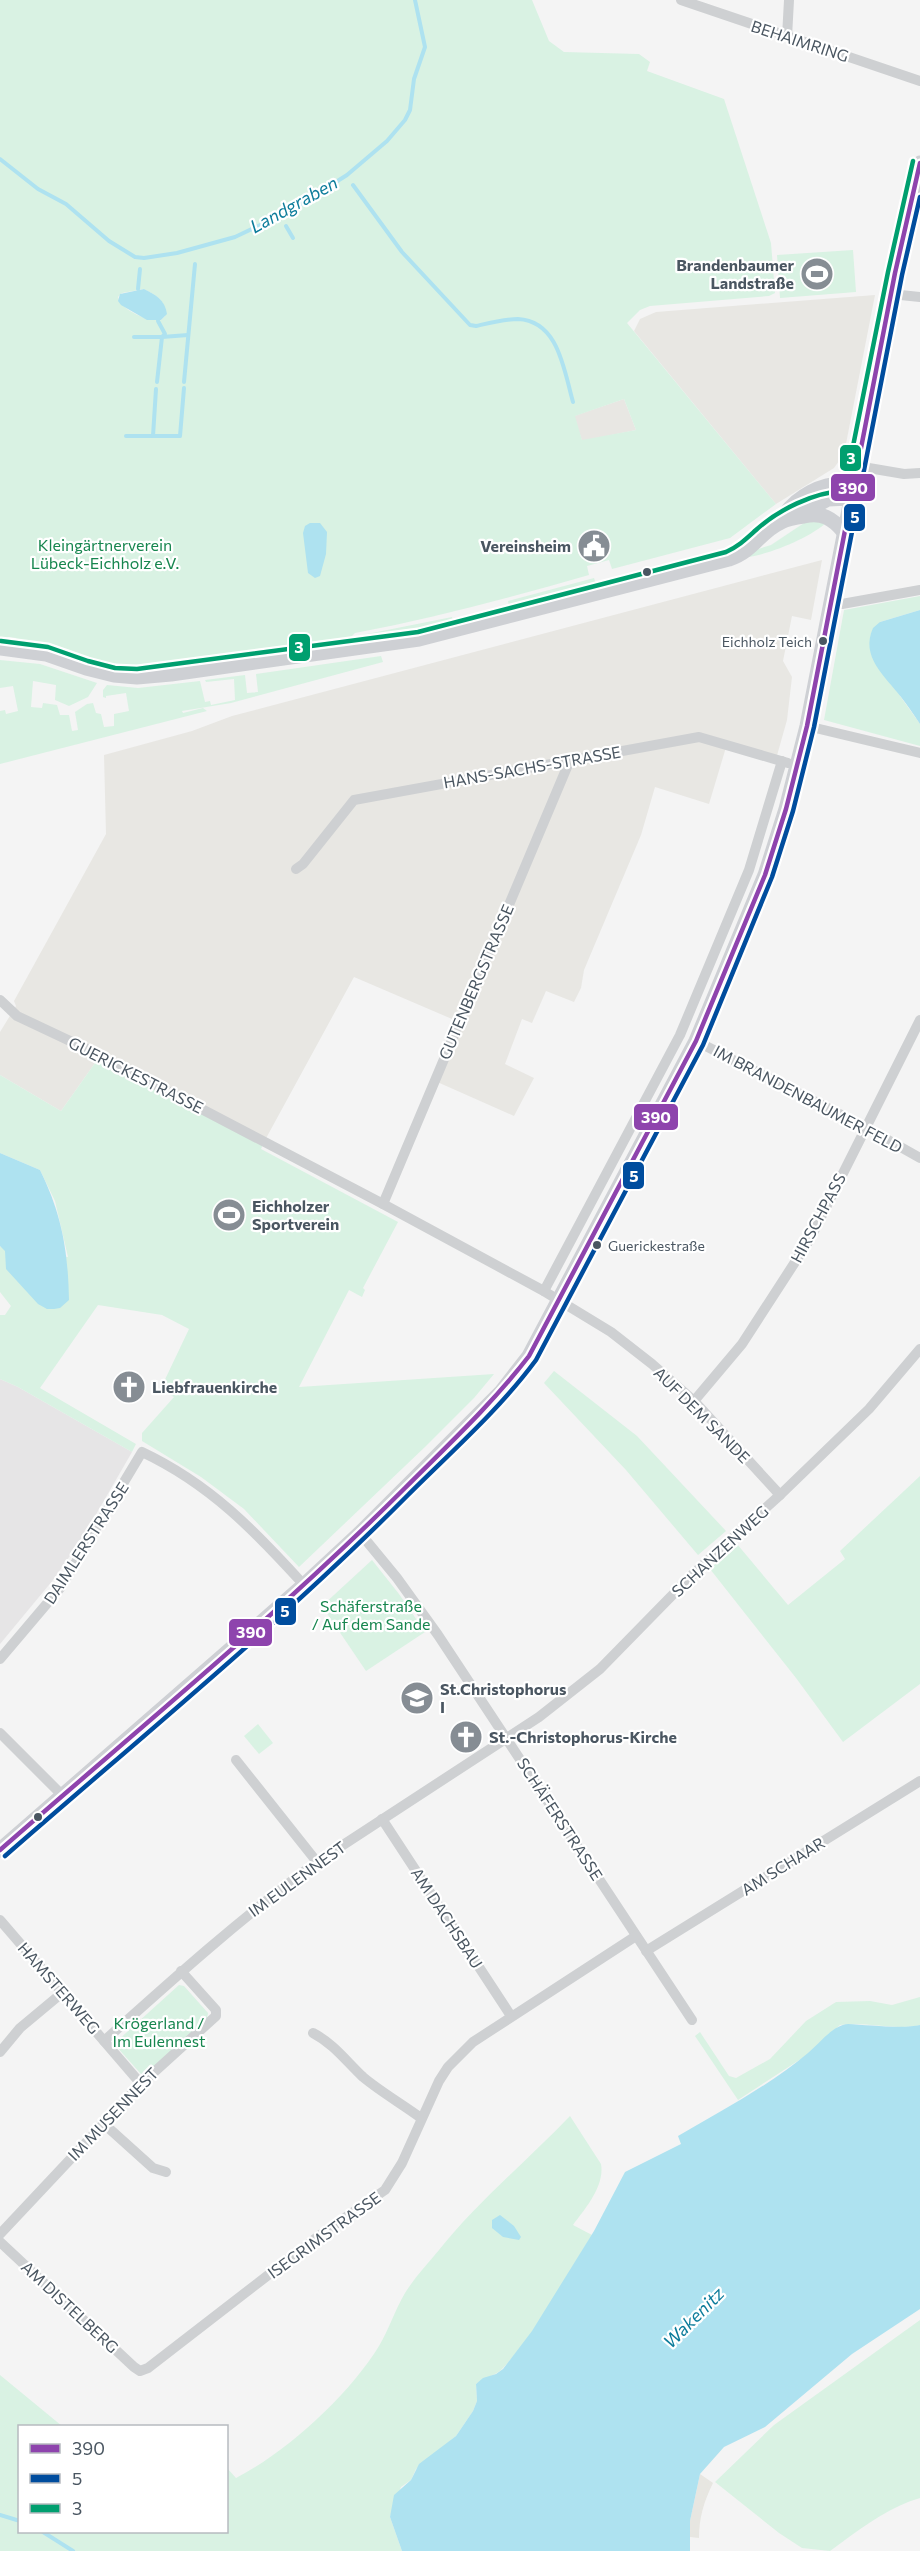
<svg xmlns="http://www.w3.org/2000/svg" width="920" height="2551" font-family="Commissioner,sans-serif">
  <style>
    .commercial { fill: #e8e7e3 }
    .education { fill: #e6e5e6 }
    .green { fill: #d9f2e3; fill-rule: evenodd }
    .sand { fill: #e7e6e1 }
    .water { fill: #aee2f0 }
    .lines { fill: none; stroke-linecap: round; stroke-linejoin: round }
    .stream { stroke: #aee2f0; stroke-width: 4 }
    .street { stroke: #ced0d2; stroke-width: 10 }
    .secondary { stroke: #ced0d4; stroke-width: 15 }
    .bus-1-casing { stroke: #fff; stroke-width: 9 }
    .bus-2-casing { stroke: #fff; stroke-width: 9 }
    .bus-3-casing { stroke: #fff; stroke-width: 9 }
    .bus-1 { stroke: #8e44ad; stroke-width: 4.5 }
    .bus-2 { stroke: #004d9e; stroke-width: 4.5 }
    .bus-3 { stroke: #009f6f; stroke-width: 4.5 }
    .bus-dot { fill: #4a5661; stroke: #fff; stroke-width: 2 }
    .labels { text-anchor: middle; stroke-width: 4.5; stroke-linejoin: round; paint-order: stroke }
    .bus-label { font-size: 14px; fill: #4a5661; stroke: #fff; text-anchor: end }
    .street-label { font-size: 16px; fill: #4a5661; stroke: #fff }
    .poi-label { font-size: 16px; font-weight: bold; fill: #4a5661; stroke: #fff; text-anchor: start }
    .park-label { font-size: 16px; fill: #17864f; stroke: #fff }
    .water-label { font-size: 18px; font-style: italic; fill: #0c7c9b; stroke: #fff }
    .line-badge { stroke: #fff; stroke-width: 2 }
    .badge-label { font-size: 16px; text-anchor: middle; font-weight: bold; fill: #fff }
  </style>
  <rect width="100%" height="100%" fill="#f4f4f4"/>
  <g class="commercial">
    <polygon points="875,295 844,454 834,468 776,504 634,331 640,319 656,312"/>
    <polygon points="624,399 636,430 582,441 574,416"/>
    <polygon points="822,560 811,620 792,616 783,661 792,677 787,720 776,759 727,744 709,804 655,787 641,835 584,970 581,988 574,1002 546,991 532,1023 522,1019 505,1064 534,1078 514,1116 435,1081 459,1022 354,977 264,1142 100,1056 61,1111 0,1075 0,1032 16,1006 14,1001 106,834 104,755 192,731 232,716"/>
  </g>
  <polygon class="education" points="0,1379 18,1387 132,1452 83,1537 53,1580 0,1644"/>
  <g class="green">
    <path d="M 0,0 L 532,0 L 549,41 L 564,52 L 639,54 L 650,62 L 647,71 L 724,99 L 771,243 L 775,293 L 769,296 L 650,306 L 640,310 L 627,323 L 776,504 L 730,538 L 612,569 L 609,560 L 587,566 L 589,575 C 512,597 434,618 355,633 L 351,637 L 296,645 L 287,650 L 286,646 L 269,648 L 269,656 L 148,670 L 112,668 L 18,643 L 16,638 L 8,637 L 4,642 L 0,643 ZM 144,289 C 157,296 166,300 165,316 L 161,320 C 148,322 121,310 118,297 L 122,293 ZM 624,399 L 636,430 L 582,440 L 575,416 Z"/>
    <polygon points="853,250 856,292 780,298 777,255"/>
    <path d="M 807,521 L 827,522 C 811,537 771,554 748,557 L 755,550 L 771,545 Z"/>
    <polygon points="594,578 597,587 510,610 508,601"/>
    <polygon points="920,596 920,610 880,622 900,696 920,724 920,746 824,720 844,610"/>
    <polygon points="452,617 454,625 358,643 354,640 357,636"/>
    <polygon points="381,656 383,662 231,703 182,711 183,713 203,708 207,711 0,764 0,711 5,710 6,714 18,711 13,686 0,688 0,660 40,664 97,683 88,697 69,706 55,700 56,685 33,681 31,707 42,708 43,703 57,705 60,715 69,715 72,731 78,730 75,712 87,704 93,703 96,713 101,714 104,727 114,726 114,714 129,711 126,693 106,696 106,698 103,697 103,690 107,685 138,688 200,681 205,702 210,701 211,705 235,700 234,679 206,682 205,680 245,675 247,693 258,692 256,674"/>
    <polygon points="100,1056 264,1142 261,1149 398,1222 363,1288 365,1290 362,1297 349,1290 299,1387 494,1374 474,1398 426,1446 299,1567 244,1509 201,1477 142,1441 142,1433 174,1397 160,1390 189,1329 162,1315 98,1305 40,1388 136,1444 132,1452 18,1387 0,1379 0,1315 5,1315 11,1306 0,1292 0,1246 5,1250 68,1257 55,1201 40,1170 0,1153 0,1075 61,1111"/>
    <polygon points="554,1371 637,1436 726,1531 698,1555 626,1470 544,1383"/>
    <polygon points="920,1476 920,1684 843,1742 796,1678 710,1569 737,1544 788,1605 845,1559 840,1551"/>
    <polygon points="372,1560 399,1594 425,1632 366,1671 322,1606"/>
    <polygon points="258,1724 273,1743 259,1754 244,1736"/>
    <polygon points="179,1985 184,1986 208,2013 207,2018 146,2074 141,2074 116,2046 116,2042"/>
    <path d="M 920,1997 L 920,2025 C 896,2031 866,2021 840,2025 L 807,2055 L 738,2100 L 695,2036 L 700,2032 L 729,2076 L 736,2078 L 770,2059 L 806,2021 L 836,2002 L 870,2001 L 892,2005 Z"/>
    <path d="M 570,2116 L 601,2164 C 605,2186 585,2209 573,2225 L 592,2235 C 564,2279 539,2330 503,2368 C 496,2376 484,2377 476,2384 L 477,2401 L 473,2411 L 456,2436 L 416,2469 L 411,2480 L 401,2487 L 390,2517 L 402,2551 L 0,2551 L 0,2375 L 62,2426 L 20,2426 L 20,2532 L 226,2532 L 227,2468 L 236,2478 C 287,2452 349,2395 379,2346 C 389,2329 395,2310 405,2293 C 415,2277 428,2263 439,2250 C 478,2201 527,2161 570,2116 Z"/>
    <path d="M 920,2320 L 920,2498 C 886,2508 859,2530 830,2551 L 802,2548 L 779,2533 L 715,2482 L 774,2425 Z"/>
  </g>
  <path class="sand" d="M 700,2474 L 713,2483 C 704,2501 699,2518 699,2538 L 690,2537 L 690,2521 Z"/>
  <g class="water">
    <path d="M 144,289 C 156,295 165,300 167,314 L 161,320 L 147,320 L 121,305 L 118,301 L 120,294 Z"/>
    <polygon points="310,523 320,523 327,532 326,554 320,576 315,578 308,573 303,533 305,526"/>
    <path d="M 920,610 L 920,724 C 914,715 908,706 901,697 C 885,676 860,657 873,628 L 880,622 Z"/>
    <path d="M 0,1153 L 40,1170 C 62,1215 68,1250 69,1300 L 60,1308 L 54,1309 L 47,1309 L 38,1304 L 6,1269 L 5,1251 L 0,1246 Z"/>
    <path d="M 848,2024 C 867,2025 904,2029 920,2025 L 920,2309 L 852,2354 L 765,2427 L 724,2447 L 700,2474 L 690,2521 L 690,2551 L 402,2551 L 390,2517 L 394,2495 L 411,2480 L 419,2464 L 456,2436 L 473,2411 L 477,2401 L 476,2384 L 483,2378 L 496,2374 L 503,2369 L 532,2331 L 594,2231 L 625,2172 L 681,2144 L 678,2136 C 721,2111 770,2085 808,2053 C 820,2043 833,2025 848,2024 Z"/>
    <polygon points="500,2215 514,2226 521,2237 519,2240 503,2237 492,2228 492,2220"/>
  </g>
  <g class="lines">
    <g class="stream">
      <polyline points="0,159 38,189 66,204 109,241 135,257 144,258 177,253 235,237 290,211 347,175 387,141 405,120 410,110 414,79 425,47 415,0"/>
      <path d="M 353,185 L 402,252 L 470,325 L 476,326 C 489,323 504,319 518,319 C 559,321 564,371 573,402"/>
      <polyline points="286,226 293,238"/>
      <polyline points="138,289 140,269"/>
      <polyline points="134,337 162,337 165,334 158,321"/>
      <polyline points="157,382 162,337 188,335"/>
      <polyline points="184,382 195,264"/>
      <polyline points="126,436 153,436 156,389"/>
      <polyline points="153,436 180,436 184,388"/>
      <polyline points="0,2515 20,2521"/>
      <polyline points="43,2532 73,2551"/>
    </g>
    <g class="street">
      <polyline points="681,0 920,81"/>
      <polyline points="787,37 789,0"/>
      <polyline points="891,294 920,297"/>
      <polyline points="857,466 904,474 920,473"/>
      <polyline points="830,602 842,604 920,590"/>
      <polyline points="807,726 920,753"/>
      <polyline points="296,869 303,864 354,800 699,737 788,763"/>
      <polyline points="0,1000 17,1016 87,1049 383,1204 542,1290 611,1332 652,1364 694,1401 780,1495"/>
      <polyline points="696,1041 865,1127 920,1158"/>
      <polyline points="383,1204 570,760"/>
      <polyline points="544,1291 680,1035 749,870 782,761"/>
      <polyline points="694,1401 742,1344 810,1239 920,1020"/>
      <polyline points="360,1533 397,1578 438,1635 692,2020"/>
      <path d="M 0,1659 L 61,1587 L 142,1452 C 210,1484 255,1531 304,1585"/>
      <polyline points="0,1733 63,1796"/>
      <polyline points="236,1760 317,1862"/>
      <polyline points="382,1819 511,2016"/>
      <polyline points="0,1920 141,2084"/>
      <polyline points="646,1951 920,1781"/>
      <path d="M 313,2033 C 334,2044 346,2061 363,2077 C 381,2092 402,2104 421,2118"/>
      <path d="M 104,2041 C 173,1979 242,1917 317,1862 L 539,1717 L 600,1669 L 693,1574 L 780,1495 L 869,1409 L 920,1349"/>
      <polyline points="0,2052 20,2028 62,1993"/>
      <polyline points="103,2123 153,2168 166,2172"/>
      <polyline points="0,2234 141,2084 216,2016 216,2010 181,1971"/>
      <polyline points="0,2242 134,2367 140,2371 148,2368 320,2235 385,2190 402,2163 439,2081 448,2067 473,2042 636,1936"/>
    </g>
    <g class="secondary">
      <polyline points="800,514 828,499 850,498"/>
      <path d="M 780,522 C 794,497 824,480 853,485"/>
      <path d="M 0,648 L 46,654 L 86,668 L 114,675 L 137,677 L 171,674 L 419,639 L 729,559 C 754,551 760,531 781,522 C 788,518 796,517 804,516 C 822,512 832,518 844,532"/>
      <polyline points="0,1850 304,1585 360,1533 501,1392 529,1356 696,1041 765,875 786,809 807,726 895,273 920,163"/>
    </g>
    <g class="bus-1-casing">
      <path id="bus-1" d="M 0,1850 C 136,1731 277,1616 405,1488 C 448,1445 492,1404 529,1356 L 696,1041 L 765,875 L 786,809 L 807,726 L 895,273 L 920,163"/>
    </g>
    <g class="bus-2-casing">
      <path id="bus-2" d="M 5,1856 C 141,1737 281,1623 408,1495 C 452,1451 499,1410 536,1360 L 703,1045 L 772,877 L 793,811 L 814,727 L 902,275 L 920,197"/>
    </g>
    <g class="bus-3-casing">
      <path id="bus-3" d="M 1,641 L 48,647 L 88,661 L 115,668 L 137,669 L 418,632 L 726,552 C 739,546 746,539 756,530 C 778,510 814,492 844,491 L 888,272 L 913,161"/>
    </g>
    <use href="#bus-1" class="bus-1"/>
    <use href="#bus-2" class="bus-2"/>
    <use href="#bus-3" class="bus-3"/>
  </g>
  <defs>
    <g id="stadium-disc" transform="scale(1.725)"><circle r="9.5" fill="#868d94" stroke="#fff"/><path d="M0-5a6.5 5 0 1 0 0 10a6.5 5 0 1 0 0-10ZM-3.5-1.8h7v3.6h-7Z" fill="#fff"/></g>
    <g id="civic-disc" transform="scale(1.725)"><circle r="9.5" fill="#868d94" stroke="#fff"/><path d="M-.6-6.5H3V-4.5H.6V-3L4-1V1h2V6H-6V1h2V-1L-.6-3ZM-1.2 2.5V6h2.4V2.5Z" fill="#fff"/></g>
    <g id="church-disc" transform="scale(1.725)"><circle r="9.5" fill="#868d94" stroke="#fff"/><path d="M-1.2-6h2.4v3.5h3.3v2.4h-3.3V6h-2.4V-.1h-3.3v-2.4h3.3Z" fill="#fff"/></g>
    <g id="school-disc" transform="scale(1.725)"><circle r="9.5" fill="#868d94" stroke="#fff"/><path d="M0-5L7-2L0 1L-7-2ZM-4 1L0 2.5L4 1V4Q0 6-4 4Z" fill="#fff"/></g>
  </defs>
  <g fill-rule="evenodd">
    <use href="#stadium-disc" x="817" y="274"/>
    <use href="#civic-disc" x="594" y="546"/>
    <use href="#stadium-disc" x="229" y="1215"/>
    <use href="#church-disc" x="129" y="1387"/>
    <use href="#school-disc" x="417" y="1698"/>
    <use href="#church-disc" x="466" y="1737"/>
  </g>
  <g class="bus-dot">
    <circle cx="647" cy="572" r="5"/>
    <circle cx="823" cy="641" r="5"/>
    <circle cx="597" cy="1245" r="5"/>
    <circle cx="38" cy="1817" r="5"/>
  </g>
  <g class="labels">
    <g class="bus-label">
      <text x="812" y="647">Eichholz Teich</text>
      <text x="608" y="1251" text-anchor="start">Guerickestraße</text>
    </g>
    <g class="street-label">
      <text transform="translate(800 41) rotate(18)" y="6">BEHAIMRING</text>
      <text transform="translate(532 767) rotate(-10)" y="6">HANS-SACHS-STRASSE</text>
      <text transform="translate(476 982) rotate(-67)" y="6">GUTENBERGSTRASSE</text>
      <text transform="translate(136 1075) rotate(27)" y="6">GUERICKESTRASSE</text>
      <text transform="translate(808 1099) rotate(28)" y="6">IM BRANDENBAUMER FELD</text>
      <text transform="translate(818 1218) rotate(-62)" y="6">HIRSCHPASS</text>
      <text transform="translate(702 1415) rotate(45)" y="6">AUF DEM SANDE</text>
      <text transform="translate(86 1543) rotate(-57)" y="6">DAIMLERSTRASSE</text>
      <text transform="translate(720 1551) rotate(-43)" y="6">SCHANZENWEG</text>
      <text transform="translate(560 1819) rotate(57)" y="6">SCHÄFERSTRASSE</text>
      <text transform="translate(783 1866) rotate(-32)" y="6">AM SCHAAR</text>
      <text transform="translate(297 1879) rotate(-36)" y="6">IM EULENNEST</text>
      <text transform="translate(447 1918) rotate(57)" y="6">AM DACHSBAU</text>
      <text transform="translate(59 1988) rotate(49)" y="6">HAMSTERWEG</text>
      <text transform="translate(113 2114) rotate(-46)" y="6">IM MUSENNEST</text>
      <text transform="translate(324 2235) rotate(-36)" y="6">ISEGRIMSTRASSE</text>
      <text transform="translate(70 2307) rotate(43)" y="6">AM DISTELBERG</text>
    </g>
    <g class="poi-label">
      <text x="794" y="271" text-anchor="end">Brandenbaumer<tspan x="794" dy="18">Landstraße</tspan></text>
      <text x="571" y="552" text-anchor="end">Vereinsheim</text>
      <text x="252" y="1212">Eichholzer<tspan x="252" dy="18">Sportverein</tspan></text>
      <text x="152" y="1393">Liebfrauenkirche</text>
      <text x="440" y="1695">St.Christophorus<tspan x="440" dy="18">I</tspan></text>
      <text x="489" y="1743">St.-Christophorus-Kirche</text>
    </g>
    <g class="park-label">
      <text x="105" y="551">Kleingärtnerverein<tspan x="105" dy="18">Lübeck-Eichholz e.V.</tspan></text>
      <text x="371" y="1612">Schäferstraße<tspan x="371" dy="18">/ Auf dem Sande</tspan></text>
      <text x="159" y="2029">Krögerland /<tspan x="159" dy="18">Im Eulennest</tspan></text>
    </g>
    <g class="water-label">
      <text transform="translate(294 205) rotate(-29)" y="6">Landgraben</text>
      <text transform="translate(694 2318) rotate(-45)" y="6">Wakenitz</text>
    </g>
  </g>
  <g class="line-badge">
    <rect x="839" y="444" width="23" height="28" rx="6" fill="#009f6f"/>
    <rect x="830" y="473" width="46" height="29" rx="6" fill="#8e44ad"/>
    <rect x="843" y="503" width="23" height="29" rx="6" fill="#004d9e"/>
    <rect x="288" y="633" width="23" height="29" rx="6" fill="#009f6f"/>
    <rect x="633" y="1103" width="46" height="28" rx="6" fill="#8e44ad"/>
    <rect x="622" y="1161" width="23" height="29" rx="6" fill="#004d9e"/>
    <rect x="274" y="1597" width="23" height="29" rx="6" fill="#004d9e"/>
    <rect x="228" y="1618" width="45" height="29" rx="6" fill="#8e44ad"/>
  </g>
  <g class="badge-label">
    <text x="851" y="464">3</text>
    <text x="853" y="494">390</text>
    <text x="855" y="523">5</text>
    <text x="299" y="653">3</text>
    <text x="656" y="1123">390</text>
    <text x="634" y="1182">5</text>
    <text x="285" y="1617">5</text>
    <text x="251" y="1638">390</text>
  </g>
  <rect x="18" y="2425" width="210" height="108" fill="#ffffff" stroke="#b7bbc0" stroke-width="1.5"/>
  <rect x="30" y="2444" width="30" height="9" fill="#8e44ad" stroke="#b7bbc0" stroke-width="1.5"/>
  <text x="72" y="2455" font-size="18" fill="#4a5661">390</text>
  <rect x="30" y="2474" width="30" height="9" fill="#004d9e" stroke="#b7bbc0" stroke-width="1.5"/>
  <text x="72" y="2485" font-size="18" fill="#4a5661">5</text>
  <rect x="30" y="2504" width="30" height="9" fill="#009f6f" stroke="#b7bbc0" stroke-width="1.5"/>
  <text x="72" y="2515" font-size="18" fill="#4a5661">3</text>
</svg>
